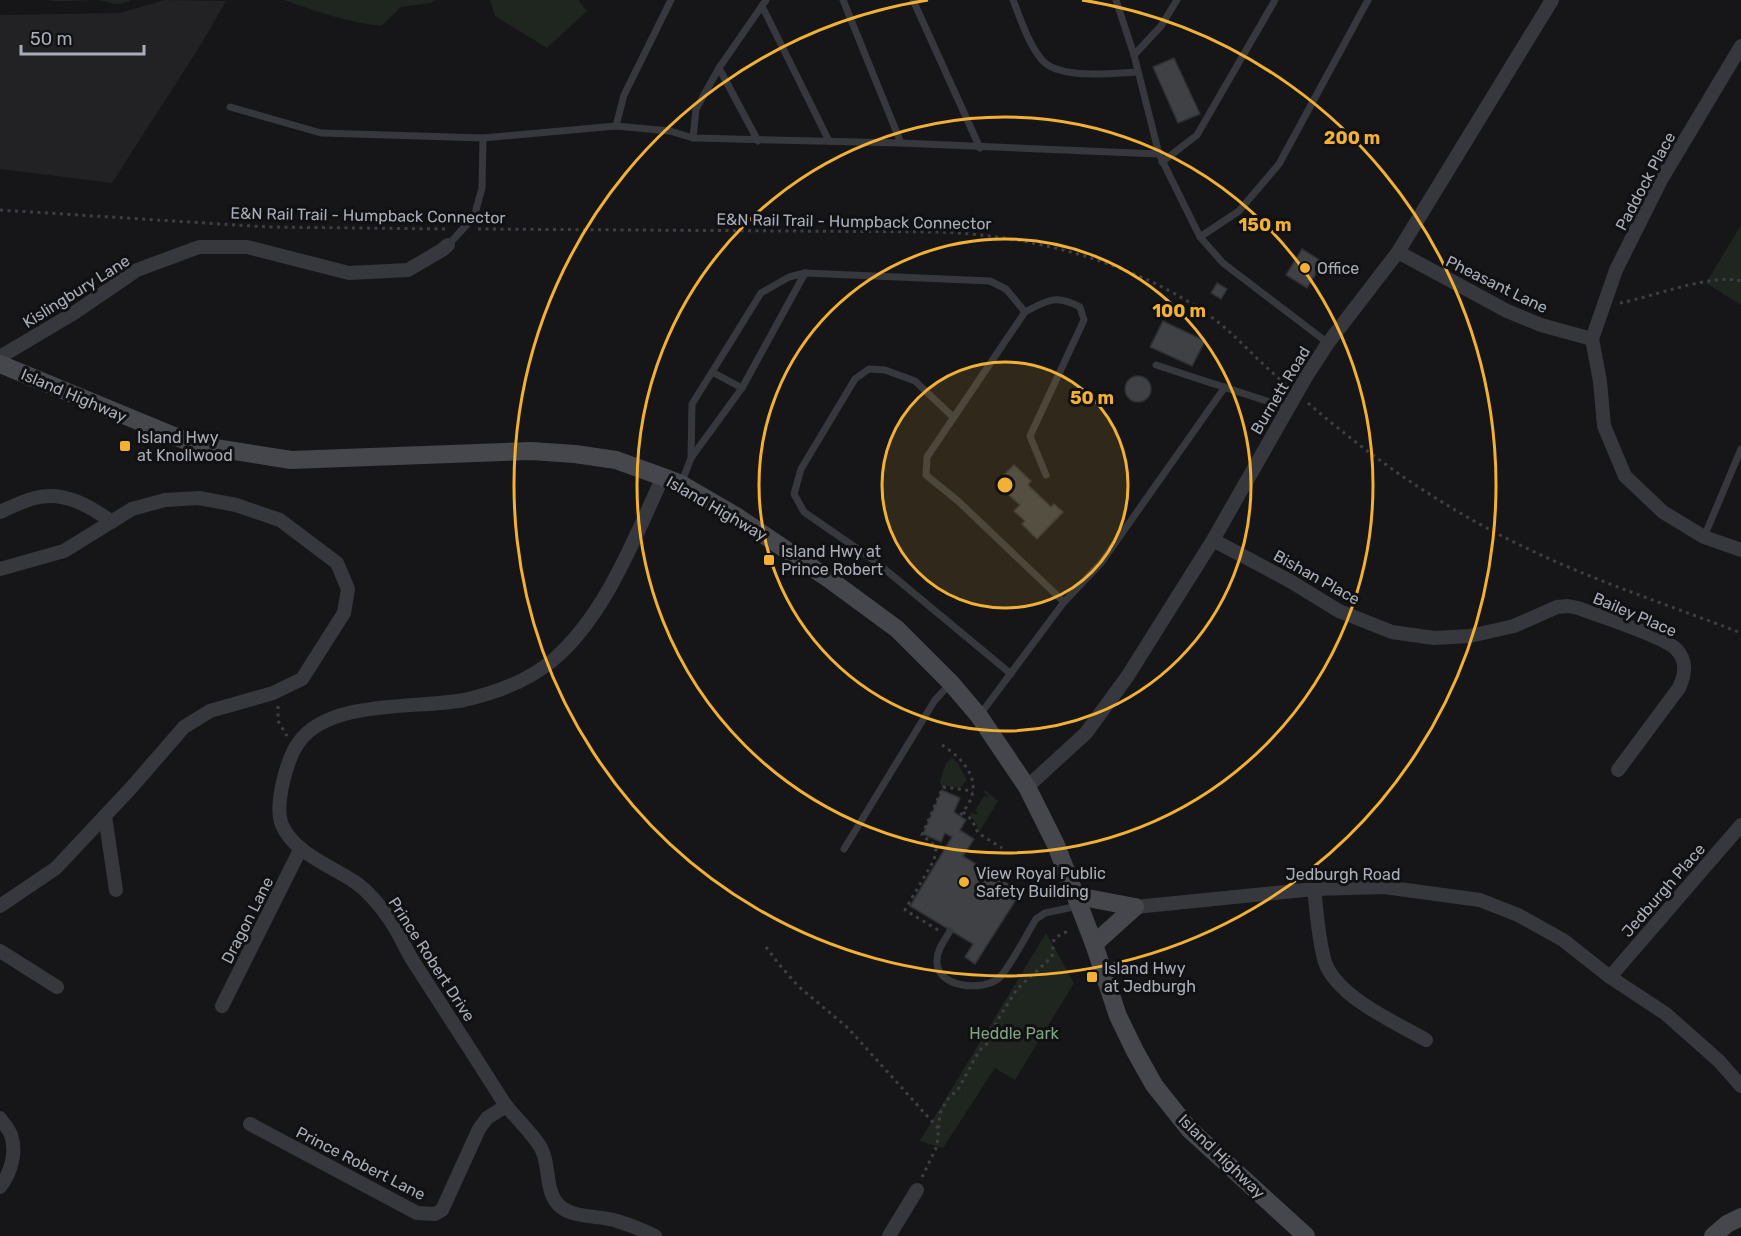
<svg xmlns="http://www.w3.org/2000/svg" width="1741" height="1236" font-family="Rubik,sans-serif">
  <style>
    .built { fill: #222225 }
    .green { fill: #1e261f }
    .building { fill: #404145; stroke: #303034; stroke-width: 1.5 }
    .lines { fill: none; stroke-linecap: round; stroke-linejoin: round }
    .path { stroke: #3d3f44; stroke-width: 3; stroke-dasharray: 3 4.5; stroke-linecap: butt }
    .lane { stroke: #37383d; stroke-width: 7 }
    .street { stroke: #37383d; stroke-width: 14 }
    .secondary { stroke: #45474d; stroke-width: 18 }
    .ring { fill: none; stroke: #f2b134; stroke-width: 3 }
    .poi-dot { fill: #f2b134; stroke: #111113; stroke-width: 2 }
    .labels { text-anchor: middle; stroke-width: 6; stroke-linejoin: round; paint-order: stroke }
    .street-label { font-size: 16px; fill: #a8adb8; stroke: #111113 }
    .poi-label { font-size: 16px; fill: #a8adb8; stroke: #111113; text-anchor: start }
    .park-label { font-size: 16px; fill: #7fa381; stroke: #111113 }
    .centre { fill: #f2b134; stroke: #111113; stroke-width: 3 }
    .ring-label { font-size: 18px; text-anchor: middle; font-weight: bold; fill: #f2b134; stroke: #111113; stroke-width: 6; stroke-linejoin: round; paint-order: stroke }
  </style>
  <rect width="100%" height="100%" fill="#161618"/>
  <polygon class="built" points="165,0 226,1 203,41 112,183 0,169 0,15 119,13"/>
  <g class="green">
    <path d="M 46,0 L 131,0 C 112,9 111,0 94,0 C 78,0 63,3 46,0 Z"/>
    <path d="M 285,0 L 435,0 L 431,3 L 401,7 L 381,26 C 348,22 316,12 285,0 Z"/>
    <polygon points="490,0 578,0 587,11 547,48 495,16"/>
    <polygon points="1741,225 1741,305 1706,283"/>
    <polygon points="952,758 958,763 967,780 960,788 941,785 940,781 946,763"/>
    <polygon points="985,790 998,801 979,832 976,823 970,815 971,812 976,815 978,813 975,811 984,796 987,797 988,796 984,792"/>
    <polygon points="1046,933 1074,983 1015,1080 995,1068 943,1148 920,1141"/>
  </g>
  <g class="building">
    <polygon points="1174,58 1200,114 1178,123 1153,67"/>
    <polygon points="1302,249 1323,262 1307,288 1286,275"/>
    <polygon points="1217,283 1227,289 1221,299 1211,293"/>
    <polygon points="1163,321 1205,341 1192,366 1150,347"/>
    <circle cx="1138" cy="389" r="13"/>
    <polygon points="1014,465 1031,481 1028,485 1051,507 1054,504 1063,512 1037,539 1022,524 1025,521 1014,511 1020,505 996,483"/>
    <polygon points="942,790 960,798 954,812 966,820 960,830 974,839 963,856 1021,892 975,964 965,957 973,944 910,906 952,837 945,833 941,842 923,834"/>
  </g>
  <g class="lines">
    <g class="path">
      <polyline points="0,210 268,227 448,229"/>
      <path d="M 478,229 L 941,232 C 1037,236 1147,265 1223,326 C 1245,345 1264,367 1287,385"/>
      <path d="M 1620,303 C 1652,297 1712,273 1741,281"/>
      <path d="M 1308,403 C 1374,460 1445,509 1524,547 C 1594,581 1669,605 1741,633"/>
      <polyline points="278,706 278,721 287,736"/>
      <path d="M 942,745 C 958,755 978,774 972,795 C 971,802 964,810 960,816"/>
      <polyline points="963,812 972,820 978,833 1002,848"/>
      <polyline points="938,930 905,910 934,860 936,849 934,845 922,835 943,787 973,791"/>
      <polyline points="766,947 778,963 798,986 848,1028 938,1128"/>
      <polyline points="922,1177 937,1146 940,1113 947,1100 959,1088 979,1051 989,1042 997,1021 1017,989 1052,957 1054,939 1061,934 1071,930"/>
    </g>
    <g class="lane">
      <polyline points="843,0 901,143"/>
      <polyline points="913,0 980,148"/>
      <path d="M 1013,0 C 1021,20 1028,43 1042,60 C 1059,80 1114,73 1138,72"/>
      <polyline points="1116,0 1134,55 1159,154 1200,237 1223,263 1328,343"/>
      <polyline points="762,6 829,141"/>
      <polyline points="1134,55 1161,26 1177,0"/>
      <polyline points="719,68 758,141"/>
      <polyline points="230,107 321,133 483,138 616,126 670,131 693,138 901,143 1159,154"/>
      <polyline points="616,126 624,95 671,0"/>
      <polyline points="693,138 696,109 719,68 766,0"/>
      <polyline points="1162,162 1197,135 1275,0"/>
      <polyline points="1200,237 1239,211 1279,164 1368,0"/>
      <polyline points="448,245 474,217 482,188 483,138"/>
      <polyline points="1156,365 1288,408"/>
      <polyline points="712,372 742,388"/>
      <polyline points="953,417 915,381 885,370 869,369 855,379 801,469 794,494 804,512 875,561 1011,674"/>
      <polyline points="691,458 692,404 712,372 761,293 789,277 805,273 990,281 1006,289 1025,312"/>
      <path d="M 1046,475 L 1030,436 L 1084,320 L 1080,307 C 1056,294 1048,300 1025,312 L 927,457 L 926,475 L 958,501 L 1064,602"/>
      <polyline points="681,484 691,458 742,388 805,273"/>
      <polyline points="1704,537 1741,449"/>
      <polyline points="979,716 1064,602 1101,563 1225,387"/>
      <polyline points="844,849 935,700 951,683"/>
      <path d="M 950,931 C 945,940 937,949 937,960 C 935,988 983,992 999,978 C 1009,969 1028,932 1036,919 L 1045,913 L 1078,906"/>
    </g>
    <g class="street">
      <polyline points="1398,252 1507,311 1541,325 1592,339 1600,381 1604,426 1625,476 1663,512 1704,537 1741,550"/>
      <polyline points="1592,339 1616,270 1661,180 1741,46"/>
      <polyline points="0,357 74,313 137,270 199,247 247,247 349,273 408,270 442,250 448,245"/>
      <path d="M 0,512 C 11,507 23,501 35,498 C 63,490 90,506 112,522"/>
      <path d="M 1213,540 L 1290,581 L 1339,611 L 1392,632 L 1434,638 L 1470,636 L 1514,626 L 1557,607 L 1568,606 L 1578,608 C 1599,616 1663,636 1676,649 C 1688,661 1685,675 1679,688 L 1618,770"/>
      <polyline points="0,569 64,551 132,509 165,500 199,498 236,505 280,520 337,563 348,589 344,613 302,679 273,693 210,711 184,727 131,788 56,868 0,906"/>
      <polyline points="1027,787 1086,733 1127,677 1213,540 1306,377 1328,343 1398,252 1552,0"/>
      <polyline points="105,816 116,890"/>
      <path d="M 1314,889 C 1317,912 1318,939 1325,962 C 1337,997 1395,1022 1426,1040"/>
      <polyline points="1135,907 1314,889 1384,887 1480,900 1518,915 1563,940 1610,977 1666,1014 1719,1061 1741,1086"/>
      <polyline points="0,951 57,987"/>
      <polyline points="1610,977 1741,825"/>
      <polyline points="222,1006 301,848"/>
      <path d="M 0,1118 C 3,1123 9,1129 11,1135 C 17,1152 11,1173 0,1187"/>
      <polyline points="250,1124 417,1213 435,1214 442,1210 479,1129 487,1118 506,1106"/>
      <path d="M 655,1236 C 643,1230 630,1225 617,1221 C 600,1215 569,1219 557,1203 C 545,1189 550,1164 541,1148 C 530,1129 512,1116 501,1098 C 472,1052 442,1006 413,961 C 405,948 399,933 390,920 C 381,907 368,891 355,882 C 331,866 294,853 282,825 C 274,805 287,758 299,742 C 329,699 417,709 464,700 C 496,693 528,681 553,660 C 606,615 634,538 663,477"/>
      <polyline points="889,1236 917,1190"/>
    </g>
    <g class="secondary">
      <polyline points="0,364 196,445 291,460 531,451 575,454 616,460 663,477 681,484 736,516 829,579 897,629 951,683 979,716 1027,787 1056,845 1094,944 1118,1016 1135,1051 1154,1085 1189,1129 1306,1236"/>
      <polyline points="1077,896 1135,907"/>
      <polyline points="1094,944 1135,907"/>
      <polyline points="1713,1236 1727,1224 1741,1217"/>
    </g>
  </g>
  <circle cx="1005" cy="485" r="123" fill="#f2b134" fill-opacity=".12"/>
  <g class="ring">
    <circle cx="1005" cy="485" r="123"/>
    <circle cx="1005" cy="485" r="246"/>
    <circle cx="1005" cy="485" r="368"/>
    <path d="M1082 0A491 491 0 1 1 928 0"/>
  </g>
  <g class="poi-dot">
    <circle cx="1305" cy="268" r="6"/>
    <rect x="119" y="440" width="12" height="12" rx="3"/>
    <rect x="763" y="554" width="12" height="12" rx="3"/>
    <circle cx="964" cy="882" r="6"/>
    <rect x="1086" y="971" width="12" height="12" rx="3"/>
  </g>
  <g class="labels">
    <g class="street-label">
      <text transform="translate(1645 181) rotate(-62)" y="6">Paddock Place</text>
      <text transform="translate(368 215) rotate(1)" y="6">E&amp;N Rail Trail - Humpback Connector</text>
      <text transform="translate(854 221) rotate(1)" y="6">E&amp;N Rail Trail - Humpback Connector</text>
      <text transform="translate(1497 284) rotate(26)" y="6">Pheasant Lane</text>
      <text transform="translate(76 291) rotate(-32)" y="6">Kislingbury Lane</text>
      <text transform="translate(1280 390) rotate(-59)" y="6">Burnett Road</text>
      <text transform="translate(74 395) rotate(23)" y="6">Island Highway</text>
      <text transform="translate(717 508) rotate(30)" y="6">Island Highway</text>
      <text transform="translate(1317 577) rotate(29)" y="6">Bishan Place</text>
      <text transform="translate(1635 614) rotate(23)" y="6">Bailey Place</text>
      <text x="1343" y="880">Jedburgh Road</text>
      <text transform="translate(1663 890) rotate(-49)" y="6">Jedburgh Place</text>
      <text transform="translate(247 920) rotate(-63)" y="6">Dragon Lane</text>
      <text transform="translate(432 959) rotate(57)" y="6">Prince Robert Drive</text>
      <text transform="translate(1222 1156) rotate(44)" y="6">Island Highway</text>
      <text transform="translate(361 1163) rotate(27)" y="6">Prince Robert Lane</text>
    </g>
    <g class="poi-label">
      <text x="1317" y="274">Office</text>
      <text x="137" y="443">Island Hwy<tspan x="137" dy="18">at Knollwood</tspan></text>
      <text x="781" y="557">Island Hwy at<tspan x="781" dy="18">Prince Robert</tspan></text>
      <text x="976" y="879">View Royal Public<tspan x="976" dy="18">Safety Building</tspan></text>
      <text x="1104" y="974">Island Hwy<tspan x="1104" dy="18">at Jedburgh</tspan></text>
    </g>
    <g class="park-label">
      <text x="1014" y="1039">Heddle Park</text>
    </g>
  </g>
  <circle cx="1005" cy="485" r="9" class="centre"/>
  <g class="ring-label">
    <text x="1352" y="144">200 m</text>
    <text x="1265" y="231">150 m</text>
    <text x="1179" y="317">100 m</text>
    <text x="1092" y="404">50 m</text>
  </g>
  <path d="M21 45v9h123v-9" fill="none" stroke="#a8adb8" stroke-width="3"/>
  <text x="30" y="45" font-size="18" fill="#a8adb8" stroke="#111113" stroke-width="4.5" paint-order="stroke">50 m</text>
</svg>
